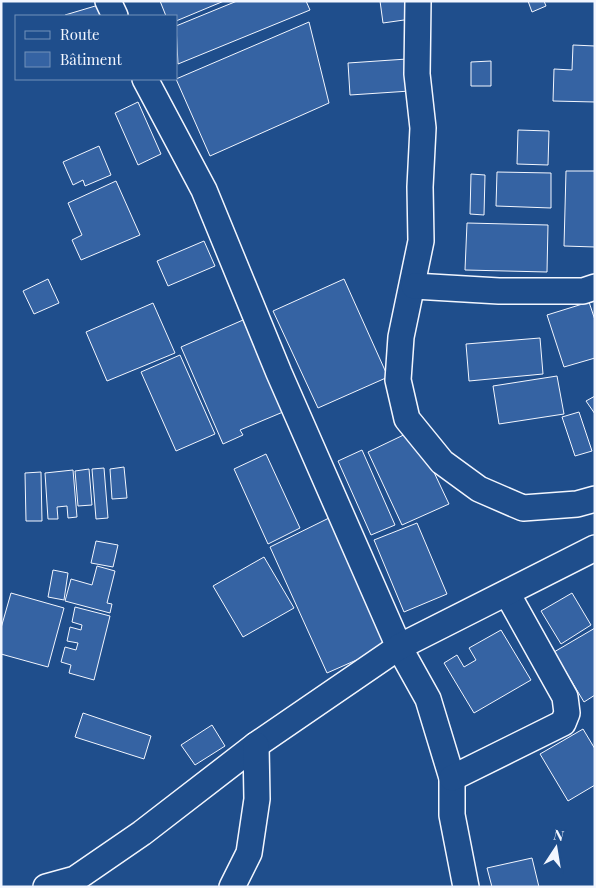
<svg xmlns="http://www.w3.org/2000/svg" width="596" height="888" font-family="'Playfair Display',serif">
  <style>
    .building { fill: #3563a3; stroke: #f2f6ff }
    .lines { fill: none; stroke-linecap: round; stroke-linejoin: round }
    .minor-casing { stroke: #f2f6ff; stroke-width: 28 }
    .minor { stroke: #1f4e8c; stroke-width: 25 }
  </style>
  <rect width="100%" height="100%" fill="#1f4e8c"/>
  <g class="building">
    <polygon points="160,1 224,1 176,21 176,16 166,16"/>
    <polygon points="237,1 306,1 310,10 178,64 176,26"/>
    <polygon points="380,1 409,1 411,19 383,23"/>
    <polygon points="528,1 544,1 546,6 532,12"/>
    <polygon points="102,4 106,16 66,16 65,15"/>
    <polygon points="309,22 329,103 210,156 176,79"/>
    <polygon points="573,45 595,46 595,102 553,101 554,69 572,70"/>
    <polygon points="407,59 410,91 350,95 348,63"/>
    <polygon points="491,61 491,86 471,86 471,62"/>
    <polygon points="138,102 161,154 138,165 115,113"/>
    <polygon points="518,130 549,131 548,165 517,164"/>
    <polygon points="99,146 111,175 85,186 83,180 73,185 63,162"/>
    <polygon points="566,171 595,171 595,247 564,246"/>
    <polygon points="497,172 551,173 551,208 496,206"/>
    <polygon points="471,174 485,175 484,215 470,214"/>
    <polygon points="116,181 140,235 81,260 72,240 82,235 68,203"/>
    <polygon points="467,223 548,225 547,272 465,270"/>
    <polygon points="204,241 215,266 168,286 157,261"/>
    <polygon points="48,279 59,303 34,314 23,291"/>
    <polygon points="344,279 388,377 318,408 273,311"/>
    <polygon points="589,302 595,320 595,358 564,367 547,315"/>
    <polygon points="153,303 175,353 107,381 86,332"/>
    <polygon points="243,320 283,412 240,430 243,435 223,444 181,347"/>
    <polygon points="540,338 543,374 469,381 466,344"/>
    <polygon points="180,355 215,434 176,451 141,372"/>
    <polygon points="557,376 564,414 499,424 493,386"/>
    <polygon points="595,396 595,414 586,401"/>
    <polygon points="579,412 592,451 575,456 562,417"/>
    <polygon points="414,430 449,504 402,525 368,452"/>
    <polygon points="362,450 395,525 371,535 338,461"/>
    <polygon points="266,454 300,528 268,544 234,469"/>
    <polygon points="124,467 127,498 112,499 110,469"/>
    <polygon points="104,468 108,518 96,519 92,469"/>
    <polygon points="89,469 92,505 78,506 75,471"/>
    <polygon points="73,470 77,517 68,518 67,506 57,507 58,519 48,519 45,473"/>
    <polygon points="41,472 42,521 26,521 25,473"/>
    <polygon points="329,518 386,647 327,673 270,547"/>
    <polygon points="417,523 447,594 404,612 374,540"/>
    <polygon points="96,541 118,545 113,567 91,563"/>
    <polygon points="264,557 294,608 243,637 213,586"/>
    <polygon points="97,566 115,571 107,603 112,604 110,613 65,601 71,579 92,585"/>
    <polygon points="53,570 68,573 64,600 48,597"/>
    <polygon points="11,593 64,608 48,667 1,654 1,628"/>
    <polygon points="572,593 591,625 561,644 541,611"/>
    <polygon points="75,607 110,616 94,680 69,673 71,665 61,662 65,647 76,650 78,643 67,641 70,627 81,630 82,625 72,622"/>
    <polygon points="595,628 595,695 584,702 554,652"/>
    <polygon points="501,630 531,680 474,713 444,663 457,655 464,667 476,660 469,648"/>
    <polygon points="83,713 151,736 144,759 75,737"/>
    <polygon points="212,725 225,746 195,765 181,745"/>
    <polygon points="583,729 595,749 595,785 568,801 540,754"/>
    <polygon points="532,858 539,887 492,887 487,868"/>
  </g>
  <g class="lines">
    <g class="minor-casing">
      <g id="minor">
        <polyline points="108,1 115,16"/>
        <polyline points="418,1 417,74 423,128 420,187 421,241 401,337 398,380 407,419 442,462 479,489 523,508 577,504 595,499"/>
        <polyline points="145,79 204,190 279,373 399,647 428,699 452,778 452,815 466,887"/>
        <polyline points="414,286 499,291 583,291 595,287"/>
        <polyline points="452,778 563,723 567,713 565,697 507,593"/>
        <polyline points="46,887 75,879 142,833 256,745 399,647 595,548"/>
        <polyline points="232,887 249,853 257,799 256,745"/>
      </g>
    </g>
    <use href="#minor" class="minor"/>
  </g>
  <rect width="596" height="888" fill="none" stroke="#f2f6ff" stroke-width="5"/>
  <rect x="15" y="15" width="162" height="65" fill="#1f4e8c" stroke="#7391ba"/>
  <rect x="25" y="31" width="25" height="8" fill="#1f4e8c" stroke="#7391ba"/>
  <text x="60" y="40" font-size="15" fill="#f2f6ff">Route</text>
  <rect x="25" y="52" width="25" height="15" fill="#3563a3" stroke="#7391ba"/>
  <text x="60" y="65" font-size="15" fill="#f2f6ff">Bâtiment</text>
  <g transform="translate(556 848) rotate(12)" stroke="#1f4e8c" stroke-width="4" paint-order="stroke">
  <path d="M0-4L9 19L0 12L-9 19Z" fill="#f2f6ff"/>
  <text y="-8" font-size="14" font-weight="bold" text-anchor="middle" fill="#f2f6ff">N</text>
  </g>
</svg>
